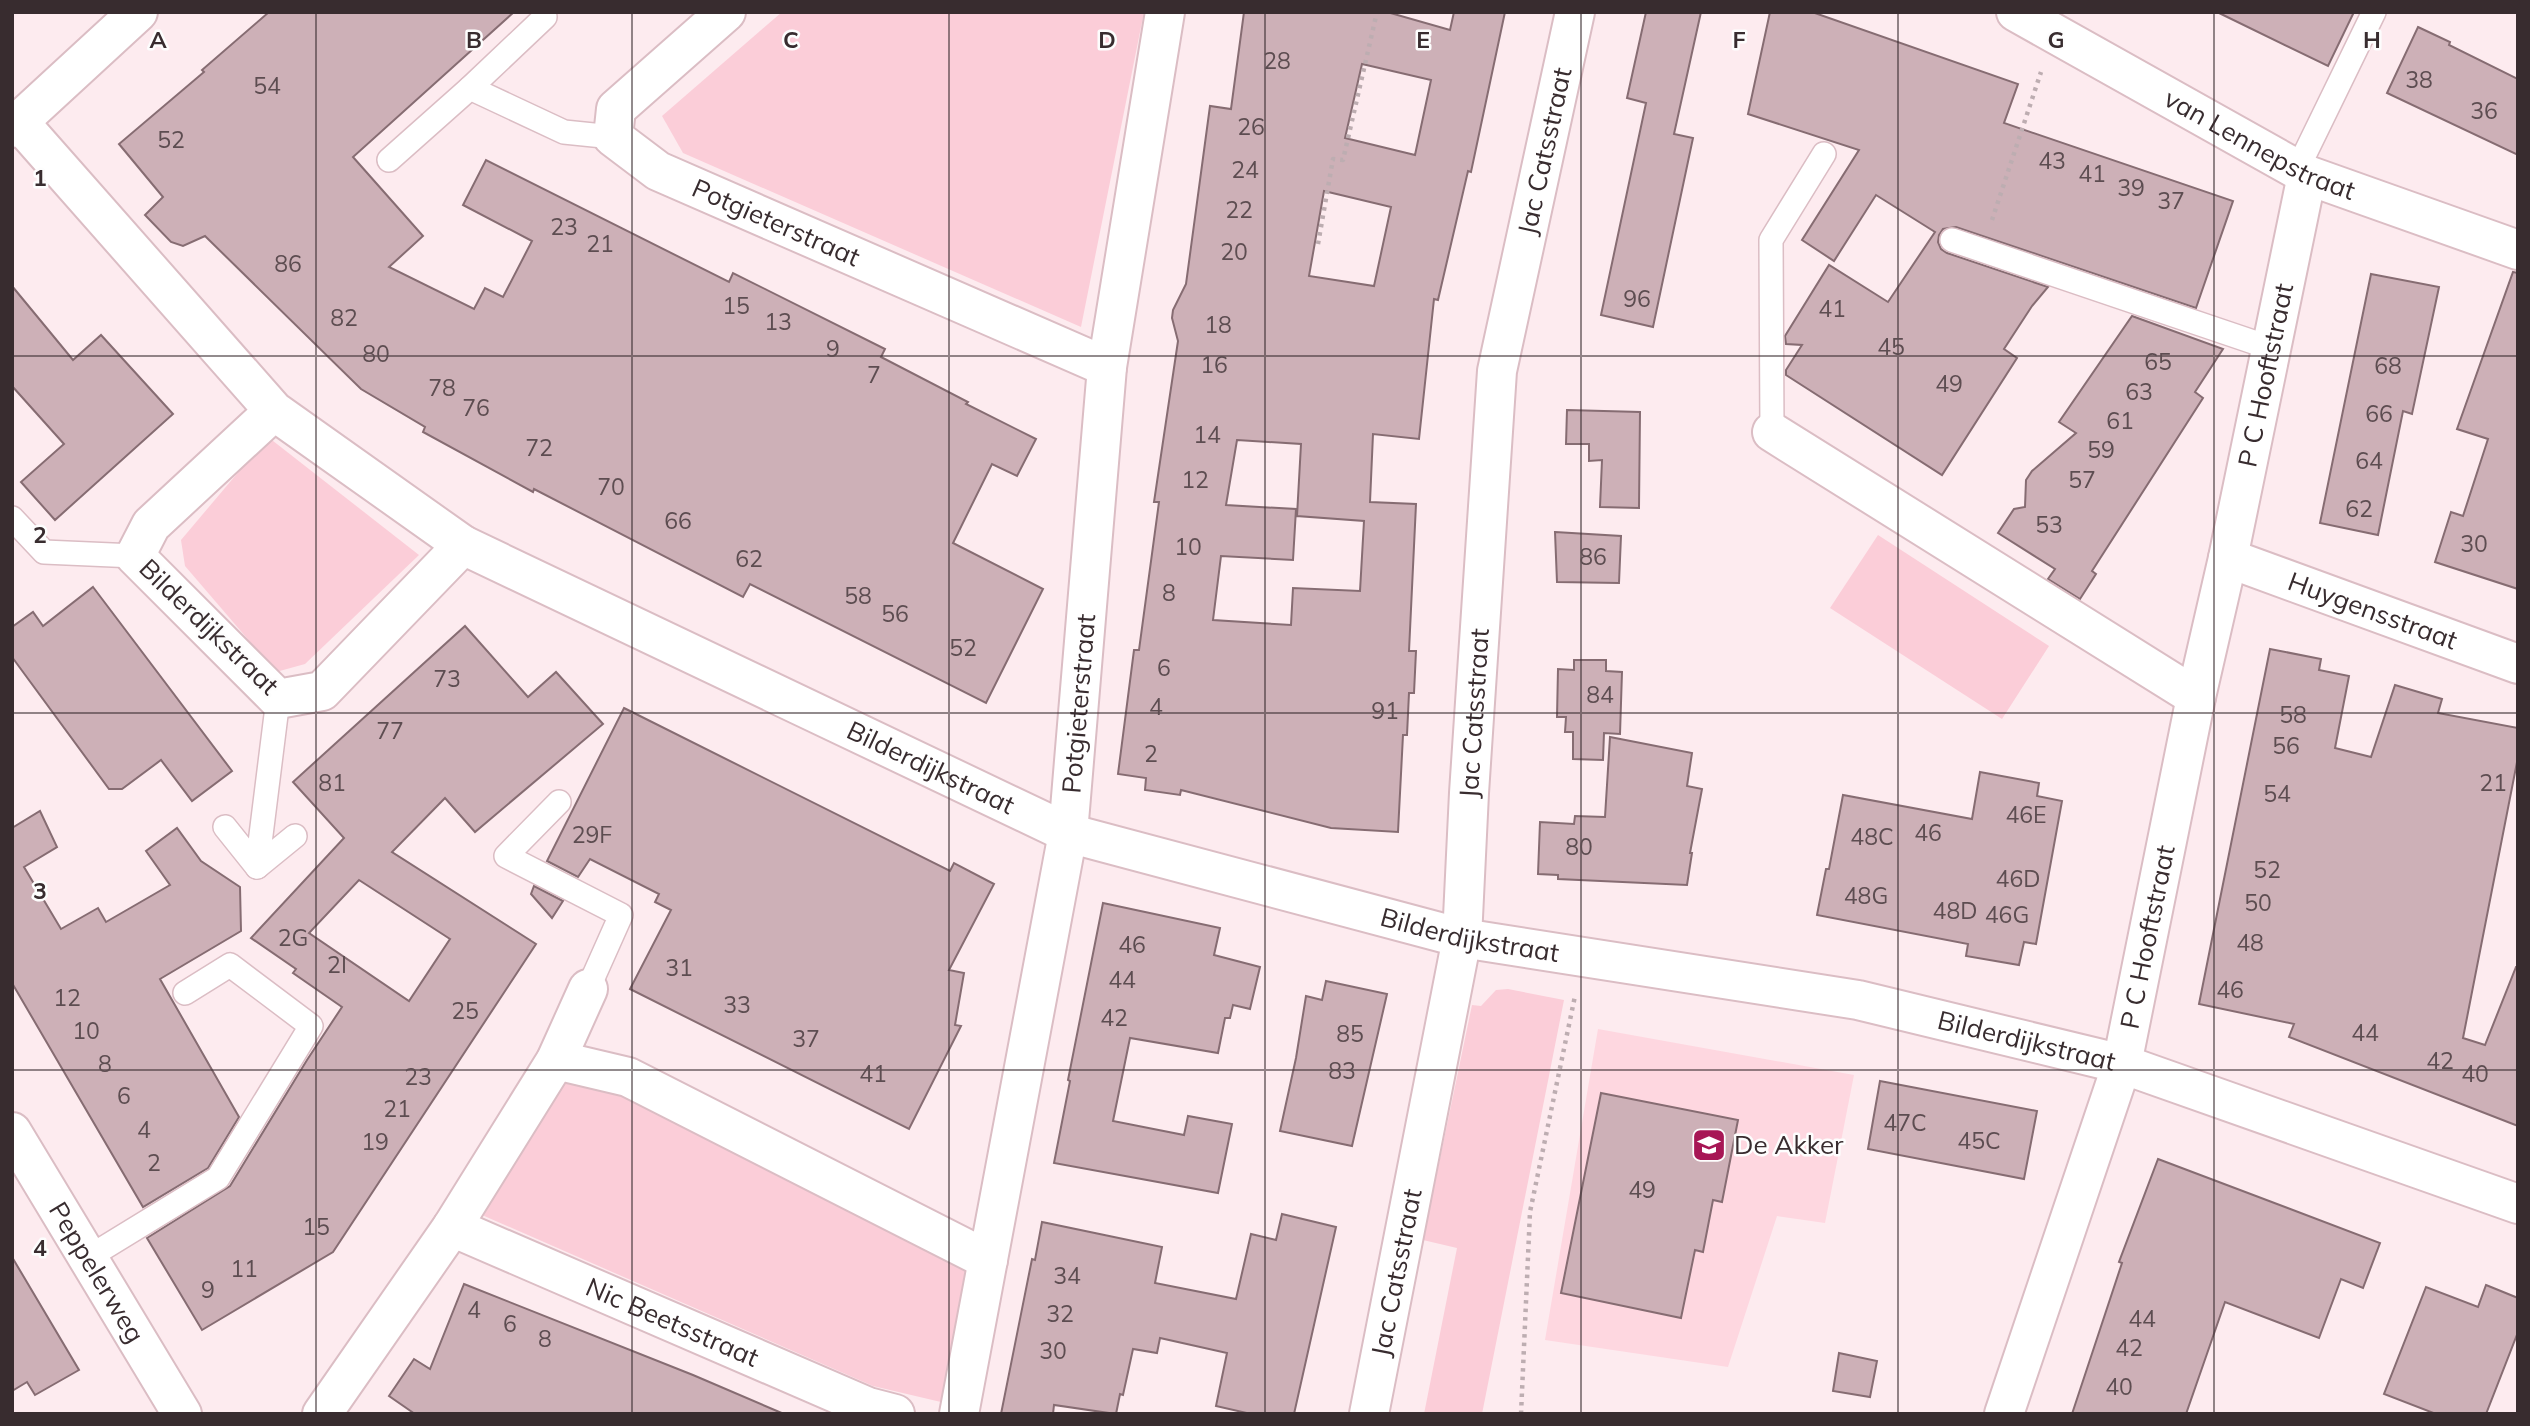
<svg xmlns="http://www.w3.org/2000/svg" width="2530" height="1426" font-family="Mulish,sans-serif">
  <style>
    .built { fill: #fed7e0 }
    .green { fill: #fbcdd8 }
    .building { fill: #cdb0b7; stroke: #866c72; stroke-width: 2; fill-rule: evenodd }
    .lines { fill: none; stroke-linecap: round; stroke-linejoin: round }
    .service-casing { stroke: #dbbdc4; stroke-width: 26 }
    .minor-casing { stroke: #dbbdc4; stroke-width: 42 }
    .path { stroke: #bdadb1; stroke-width: 4.5; stroke-dasharray: 3.5 5; stroke-linecap: butt }
    .service { stroke: #fff; stroke-width: 23 }
    .minor { stroke: #fff; stroke-width: 38 }
    .grid { fill: none; stroke: #382c2f; stroke-width: 2; stroke-opacity: 0.55 }
    .labels { text-anchor: middle; stroke-width: 5; stroke-linejoin: round; paint-order: stroke }
    .number-label { font-size: 23px; fill: #5d4d51 }
    .street-label { font-size: 26px; fill: #382c2f; stroke: #fdfdfd }
    .poi-label { font-size: 26px; fill: #382c2f; stroke: #fdfdfd; text-anchor: start }
    .grid-label { font-size: 23px; text-anchor: middle; font-weight: bold; fill: #382c2f; stroke: #fdfdfd; stroke-width: 5; stroke-linejoin: round; paint-order: stroke }
  </style>
  <rect width="100%" height="100%" fill="#fdebef"/>
  <polygon class="built" points="1598,1029 1854,1075 1825,1223 1777,1216 1728,1367 1545,1340"/>
  <g class="green">
    <polygon points="782,12 1144,12 1081,327 683,153 662,116"/>
    <polygon points="268,437 419,555 305,664 276,672 185,566 181,540"/>
    <polygon points="1878,535 2049,646 2002,719 1830,608"/>
    <polygon points="1508,989 1564,1000 1482,1414 1424,1414 1457,1248 1423,1240 1472,1005 1481,1006 1496,990"/>
    <polygon points="562,1083 621,1092 965,1271 941,1402 873,1386 482,1215"/>
  </g>
  <g class="building">
    <polygon points="269,12 514,12 353,157 423,236 389,267 474,309 485,288 503,297 532,241 463,205 486,160 729,282 733,273 885,349 881,357 968,402 966,404 1036,439 1017,476 992,464 953,543 1043,589 986,703 750,584 743,597 534,489 533,492 423,432 425,427 361,389 205,236 183,246 171,242 145,215 163,197 119,144 204,72 202,70"/>
    <path d="M 1244,12 L 1387,12 L 1450,30 L 1454,12 L 1505,12 L 1471,172 L 1468,171 L 1438,300 L 1434,299 L 1419,439 L 1373,434 L 1370,502 L 1416,504 L 1409,651 L 1416,651 L 1414,693 L 1409,693 L 1407,735 L 1403,735 L 1398,832 L 1331,828 L 1181,790 L 1180,795 L 1145,790 L 1146,778 L 1118,774 L 1134,650 L 1139,650 L 1159,502 L 1154,502 L 1178,341 L 1172,318 L 1173,310 L 1186,284 L 1210,106 L 1231,109 ZM 1362,64 L 1431,80 L 1415,155 L 1345,138 ZM 1324,191 L 1391,207 L 1374,286 L 1309,276 ZM 1237,440 L 1301,444 L 1297,516 L 1364,521 L 1360,591 L 1293,588 L 1291,625 L 1213,620 L 1221,556 L 1293,560 L 1296,509 L 1226,505 Z"/>
    <polygon points="1646,12 1701,12 1674,134 1693,138 1653,327 1601,315 1646,103 1627,98"/>
    <polygon points="1770,12 1812,12 2018,84 2004,123 2233,201 2196,308 1956,227 1943,229 1939,235 1938,242 1941,249 1947,253 2048,287 2032,306 2004,349 2017,358 1942,475 1786,375 1786,370 1802,345 1786,344 1785,336 1829,265 1888,302 1935,232 1876,195 1834,261 1802,240 1859,150 1748,114"/>
    <polygon points="2217,12 2354,12 2328,66"/>
    <polygon points="2418,27 2450,42 2449,45 2518,79 2518,155 2387,93"/>
    <polygon points="2513,272 2518,273 2518,589 2435,562 2451,512 2463,516 2488,439 2457,429"/>
    <polygon points="2371,274 2439,287 2412,414 2403,411 2378,535 2320,523"/>
    <polygon points="12,286 73,360 101,335 173,414 55,520 21,482 64,444 12,386"/>
    <polygon points="2132,316 2223,349 2195,392 2203,398 2092,571 2096,574 2080,599 2048,579 2055,569 1998,533 2014,509 2025,507 2026,480 2032,471 2076,433 2059,422"/>
    <polygon points="1567,410 1640,412 1639,508 1600,507 1602,460 1589,461 1589,444 1566,444"/>
    <polygon points="1555,532 1621,536 1619,583 1557,582"/>
    <polygon points="93,587 232,771 192,801 161,760 122,789 109,789 12,657 12,627 33,612 43,626"/>
    <path d="M 465,626 L 528,697 L 556,672 L 603,724 L 475,832 L 445,798 L 392,852 L 536,944 L 333,1252 L 202,1330 L 147,1238 L 230,1186 L 307,1060 L 342,1007 L 293,973 L 296,969 L 251,938 L 344,838 L 293,782 ZM 359,880 L 450,939 L 409,1001 L 309,933 Z"/>
    <polygon points="2270,649 2321,659 2319,670 2349,676 2335,748 2371,757 2395,685 2442,699 2438,713 2518,728 2518,757 2463,1038 2485,1045 2516,967 2518,967 2518,1126 2289,1037 2294,1024 2199,1004"/>
    <polygon points="1574,660 1606,660 1606,671 1622,672 1620,734 1604,733 1603,760 1573,759 1573,732 1565,732 1566,717 1557,717 1558,669 1574,670"/>
    <polygon points="624,708 950,871 954,863 994,884 949,970 964,973 955,1025 961,1026 909,1129 630,989 671,910 655,902 659,894 590,859 578,877 547,861"/>
    <polygon points="1610,737 1692,753 1687,786 1702,789 1690,853 1692,853 1687,885 1558,879 1558,875 1538,874 1540,822 1574,824 1575,816 1605,817"/>
    <polygon points="1980,772 2039,783 2037,796 2062,801 2036,944 2024,942 2019,965 1966,956 1968,944 1817,915 1826,869 1829,869 1843,795 1972,819"/>
    <polygon points="40,811 57,847 24,867 61,929 98,908 106,922 170,885 146,851 177,828 201,861 240,887 241,931 160,979 239,1117 208,1168 143,1207 12,983 12,828"/>
    <polygon points="534,886 563,901 552,918 531,894"/>
    <polygon points="1103,903 1220,928 1214,955 1260,967 1250,1009 1233,1005 1230,1018 1225,1018 1218,1053 1130,1038 1113,1121 1184,1135 1188,1116 1232,1124 1218,1193 1054,1163 1070,1081 1068,1080"/>
    <polygon points="1326,981 1387,994 1352,1146 1280,1131 1296,1058 1306,996 1322,1000"/>
    <polygon points="1880,1081 2037,1111 2024,1179 1868,1149"/>
    <polygon points="1601,1093 1738,1120 1722,1202 1713,1200 1703,1252 1695,1250 1681,1318 1561,1293"/>
    <polygon points="2158,1159 2380,1243 2363,1288 2341,1279 2319,1338 2225,1302 2186,1414 2072,1414 2122,1263 2119,1262"/>
    <polygon points="1282,1214 1336,1227 1294,1414 1251,1414 1216,1406 1227,1353 1160,1338 1157,1353 1133,1349 1123,1395 1120,1394 1116,1414 1054,1405 1053,1414 1001,1414 1032,1259 1035,1260 1042,1222 1162,1247 1155,1283 1236,1299 1251,1234 1276,1240"/>
    <polygon points="12,1257 79,1370 35,1395 27,1382 12,1391"/>
    <polygon points="464,1284 693,1375 784,1414 415,1414 389,1396 414,1359 430,1369"/>
    <polygon points="2486,1285 2518,1298 2518,1332 2486,1414 2436,1414 2384,1394 2426,1287 2478,1307"/>
    <polygon points="1839,1353 1877,1361 1870,1397 1833,1391"/>
  </g>
  <g class="lines">
    <g class="service-casing">
      <g id="service">
        <polyline points="470,88 545,17"/>
        <polyline points="389,160 470,88 564,132 613,137"/>
        <polyline points="2297,170 2374,12"/>
        <polyline points="1952,240 2271,348"/>
        <polyline points="1772,432 1771,240 1824,154"/>
        <polyline points="12,518 44,552 135,556"/>
        <polyline points="278,699 257,867 295,836"/>
        <polyline points="559,802 506,856 621,915 588,989"/>
        <polyline points="225,827 257,867"/>
        <polyline points="89,1257 218,1178 311,1026 230,965 185,993"/>
      </g>
    </g>
    <g class="minor-casing">
      <g id="minor">
        <path id="s1" d="M 726,12 L 616,109 L 613,137 L 658,171 L 1107,367"/>
        <path id="s2" d="M 2016,12 L 2307,175 L 2518,250"/>
        <polyline points="19,122 274,411 463,545 322,691 278,699 135,556 151,525 274,411"/>
        <polyline points="12,128 138,12"/>
        <polyline points="1772,432 2196,697"/>
        <path id="s3" d="M 463,545 L 1068,833 L 1462,938 L 1858,1000 L 2122,1064 L 2518,1204"/>
        <path id="s4" d="M 2228,558 L 2518,664"/>
        <polyline points="556,1060 628,1077 988,1260"/>
        <path id="s5" d="M 12,1132 L 182,1414"/>
        <path id="s6" d="M 452,1227 L 868,1407 L 895,1414"/>
        <polyline points="322,1414 452,1227 556,1060 588,989"/>
        <path id="s7" d="M 959,1414 L 1068,833 L 1107,367 L 1165,12"/>
        <path id="s8" d="M 1369,1414 L 1462,938 L 1469,793 L 1497,371 L 1575,12"/>
        <path id="s9" d="M 2004,1414 L 2122,1064 L 2196,697 L 2228,558 L 2307,175"/>
      </g>
    </g>
    <g class="path">
      <polyline points="1992,220 2041,72"/>
      <polyline points="1318,244 1333,159 1343,160 1377,12"/>
      <polyline points="1521,1414 1530,1212 1575,996"/>
    </g>
    <use href="#service" class="service"/>
    <use href="#minor" class="minor"/>
  </g>
  <path class="grid" d="M 316,12 L 316,1414M 632,12 L 632,1414M 949,12 L 949,1414M 1265,12 L 1265,1414M 1581,12 L 1581,1414M 1898,12 L 1898,1414M 2214,12 L 2214,1414M 12,356 L 2518,356M 12,713 L 2518,713M 12,1070 L 2518,1070"/>
  <defs>
    <g id="school-square" transform="scale(1.75)"><rect x="-9" y="-9" width="18" height="18" rx="4" fill="#a71655" stroke="#fdfdfd"/><path d="M0-5L7-2L0 1L-7-2ZM-4 1L0 2.5L4 1V4Q0 6-4 4Z" fill="#fff"/></g>
  </defs>
  <g fill-rule="evenodd">
    <use href="#school-square" x="1709" y="1145"/>
  </g>
  <g class="labels">
    <g class="number-label">
      <text x="1277" y="69">28</text>
      <text x="2419" y="88">38</text>
      <text x="267" y="94">54</text>
      <text x="2484" y="119">36</text>
      <text x="1251" y="135">26</text>
      <text x="171" y="148">52</text>
      <text x="2052" y="169">43</text>
      <text x="1245" y="178">24</text>
      <text x="2092" y="182">41</text>
      <text x="2131" y="196">39</text>
      <text x="2171" y="209">37</text>
      <text x="1239" y="218">22</text>
      <text x="564" y="235">23</text>
      <text x="600" y="252">21</text>
      <text x="1234" y="260">20</text>
      <text x="288" y="272">86</text>
      <text x="1637" y="307">96</text>
      <text x="736" y="314">15</text>
      <text x="1832" y="317">41</text>
      <text x="344" y="326">82</text>
      <text x="778" y="330">13</text>
      <text x="1218" y="333">18</text>
      <text x="1891" y="355">45</text>
      <text x="833" y="357">9</text>
      <text x="376" y="362">80</text>
      <text x="2158" y="370">65</text>
      <text x="1214" y="373">16</text>
      <text x="2388" y="374">68</text>
      <text x="874" y="383">7</text>
      <text x="1949" y="392">49</text>
      <text x="442" y="396">78</text>
      <text x="2139" y="400">63</text>
      <text x="476" y="416">76</text>
      <text x="2379" y="422">66</text>
      <text x="2120" y="429">61</text>
      <text x="1207" y="443">14</text>
      <text x="539" y="456">72</text>
      <text x="2101" y="458">59</text>
      <text x="2369" y="469">64</text>
      <text x="1195" y="488">12</text>
      <text x="2082" y="488">57</text>
      <text x="611" y="495">70</text>
      <text x="2359" y="517">62</text>
      <text x="678" y="529">66</text>
      <text x="2049" y="533">53</text>
      <text x="2474" y="552">30</text>
      <text x="1188" y="555">10</text>
      <text x="1593" y="565">86</text>
      <text x="749" y="567">62</text>
      <text x="1169" y="601">8</text>
      <text x="858" y="604">58</text>
      <text x="895" y="622">56</text>
      <text x="963" y="656">52</text>
      <text x="1164" y="676">6</text>
      <text x="447" y="687">73</text>
      <text x="1600" y="703">84</text>
      <text x="1156" y="715">4</text>
      <text x="1385" y="719">91</text>
      <text x="2293" y="723">58</text>
      <text x="390" y="739">77</text>
      <text x="2286" y="754">56</text>
      <text x="1151" y="762">2</text>
      <text x="332" y="791">81</text>
      <text x="2493" y="791">21</text>
      <text x="2277" y="802">54</text>
      <text x="2026" y="823">46E</text>
      <text x="1928" y="841">46</text>
      <text x="592" y="843">29F</text>
      <text x="1872" y="845">48C</text>
      <text x="1579" y="855">80</text>
      <text x="2267" y="878">52</text>
      <text x="2018" y="887">46D</text>
      <text x="1866" y="904">48G</text>
      <text x="2258" y="911">50</text>
      <text x="1955" y="919">48D</text>
      <text x="2007" y="923">46G</text>
      <text x="293" y="946">2G</text>
      <text x="2250" y="951">48</text>
      <text x="1132" y="953">46</text>
      <text x="337" y="973">2I</text>
      <text x="679" y="976">31</text>
      <text x="1122" y="988">44</text>
      <text x="2230" y="998">46</text>
      <text x="67" y="1006">12</text>
      <text x="737" y="1013">33</text>
      <text x="465" y="1019">25</text>
      <text x="1114" y="1026">42</text>
      <text x="86" y="1039">10</text>
      <text x="2365" y="1041">44</text>
      <text x="1350" y="1042">85</text>
      <text x="806" y="1047">37</text>
      <text x="2440" y="1069">42</text>
      <text x="105" y="1072">8</text>
      <text x="1342" y="1079">83</text>
      <text x="873" y="1082">41</text>
      <text x="2475" y="1082">40</text>
      <text x="418" y="1085">23</text>
      <text x="124" y="1104">6</text>
      <text x="397" y="1117">21</text>
      <text x="1905" y="1131">47C</text>
      <text x="144" y="1138">4</text>
      <text x="1979" y="1149">45C</text>
      <text x="375" y="1150">19</text>
      <text x="154" y="1171">2</text>
      <text x="1642" y="1198">49</text>
      <text x="316" y="1235">15</text>
      <text x="244" y="1277">11</text>
      <text x="1067" y="1284">34</text>
      <text x="208" y="1298">9</text>
      <text x="474" y="1318">4</text>
      <text x="1060" y="1322">32</text>
      <text x="2142" y="1327">44</text>
      <text x="510" y="1332">6</text>
      <text x="545" y="1347">8</text>
      <text x="2129" y="1356">42</text>
      <text x="1053" y="1359">30</text>
      <text x="2119" y="1395">40</text>
    </g>
    <g class="street-label">
      <text dy="9" stroke="none"><textPath href="#s2" startOffset="278">van Lennepstraat</textPath></text>
      <text dy="9" stroke="none"><textPath href="#s8" startOffset="1278">Jac Catsstraat</textPath></text>
      <text dy="9" stroke="none"><textPath href="#s1" startOffset="360">Potgieterstraat</textPath></text>
      <text dy="9" stroke="none"><textPath href="#s9" startOffset="1073">P C Hooftstraat</textPath></text>
      <text dy="9" stroke="none"><textPath href="#s4" startOffset="154">Huygensstraat</textPath></text>
      <text transform="translate(209 627) rotate(44)" y="9">Bilderdijkstraat</text>
      <text dy="9" stroke="none"><textPath href="#s7" startOffset="721">Potgieterstraat</textPath></text>
      <text dy="9" stroke="none"><textPath href="#s8" startOffset="710">Jac Catsstraat</textPath></text>
      <text dy="9" stroke="none"><textPath href="#s3" startOffset="518">Bilderdijkstraat</textPath></text>
      <text dy="9" stroke="none"><textPath href="#s3" startOffset="1085">Bilderdijkstraat</textPath></text>
      <text dy="9" stroke="none"><textPath href="#s9" startOffset="499">P C Hooftstraat</textPath></text>
      <text dy="9" stroke="none"><textPath href="#s3" startOffset="1652">Bilderdijkstraat</textPath></text>
      <text dy="9" stroke="none"><textPath href="#s5" startOffset="164">Peppelerweg</textPath></text>
      <text dy="9" stroke="none"><textPath href="#s8" startOffset="144">Jac Catsstraat</textPath></text>
      <text dy="9" stroke="none"><textPath href="#s6" startOffset="240">Nic Beetsstraat</textPath></text>
    </g>
    <g class="poi-label">
      <text x="1734" y="1154">De Akker</text>
    </g>
  </g>
  <g class="grid-label">
    <text x="158" y="48">A</text>
    <text x="474" y="48">B</text>
    <text x="791" y="48">C</text>
    <text x="1107" y="48">D</text>
    <text x="1423" y="48">E</text>
    <text x="1739" y="48">F</text>
    <text x="2056" y="48">G</text>
    <text x="2372" y="48">H</text>
    <text x="40" y="186">1</text>
    <text x="40" y="543">2</text>
    <text x="40" y="899">3</text>
    <text x="40" y="1256">4</text>
  </g>
  <rect width="2530" height="1426" fill="none" stroke="#382c2f" stroke-width="28"/>
</svg>
